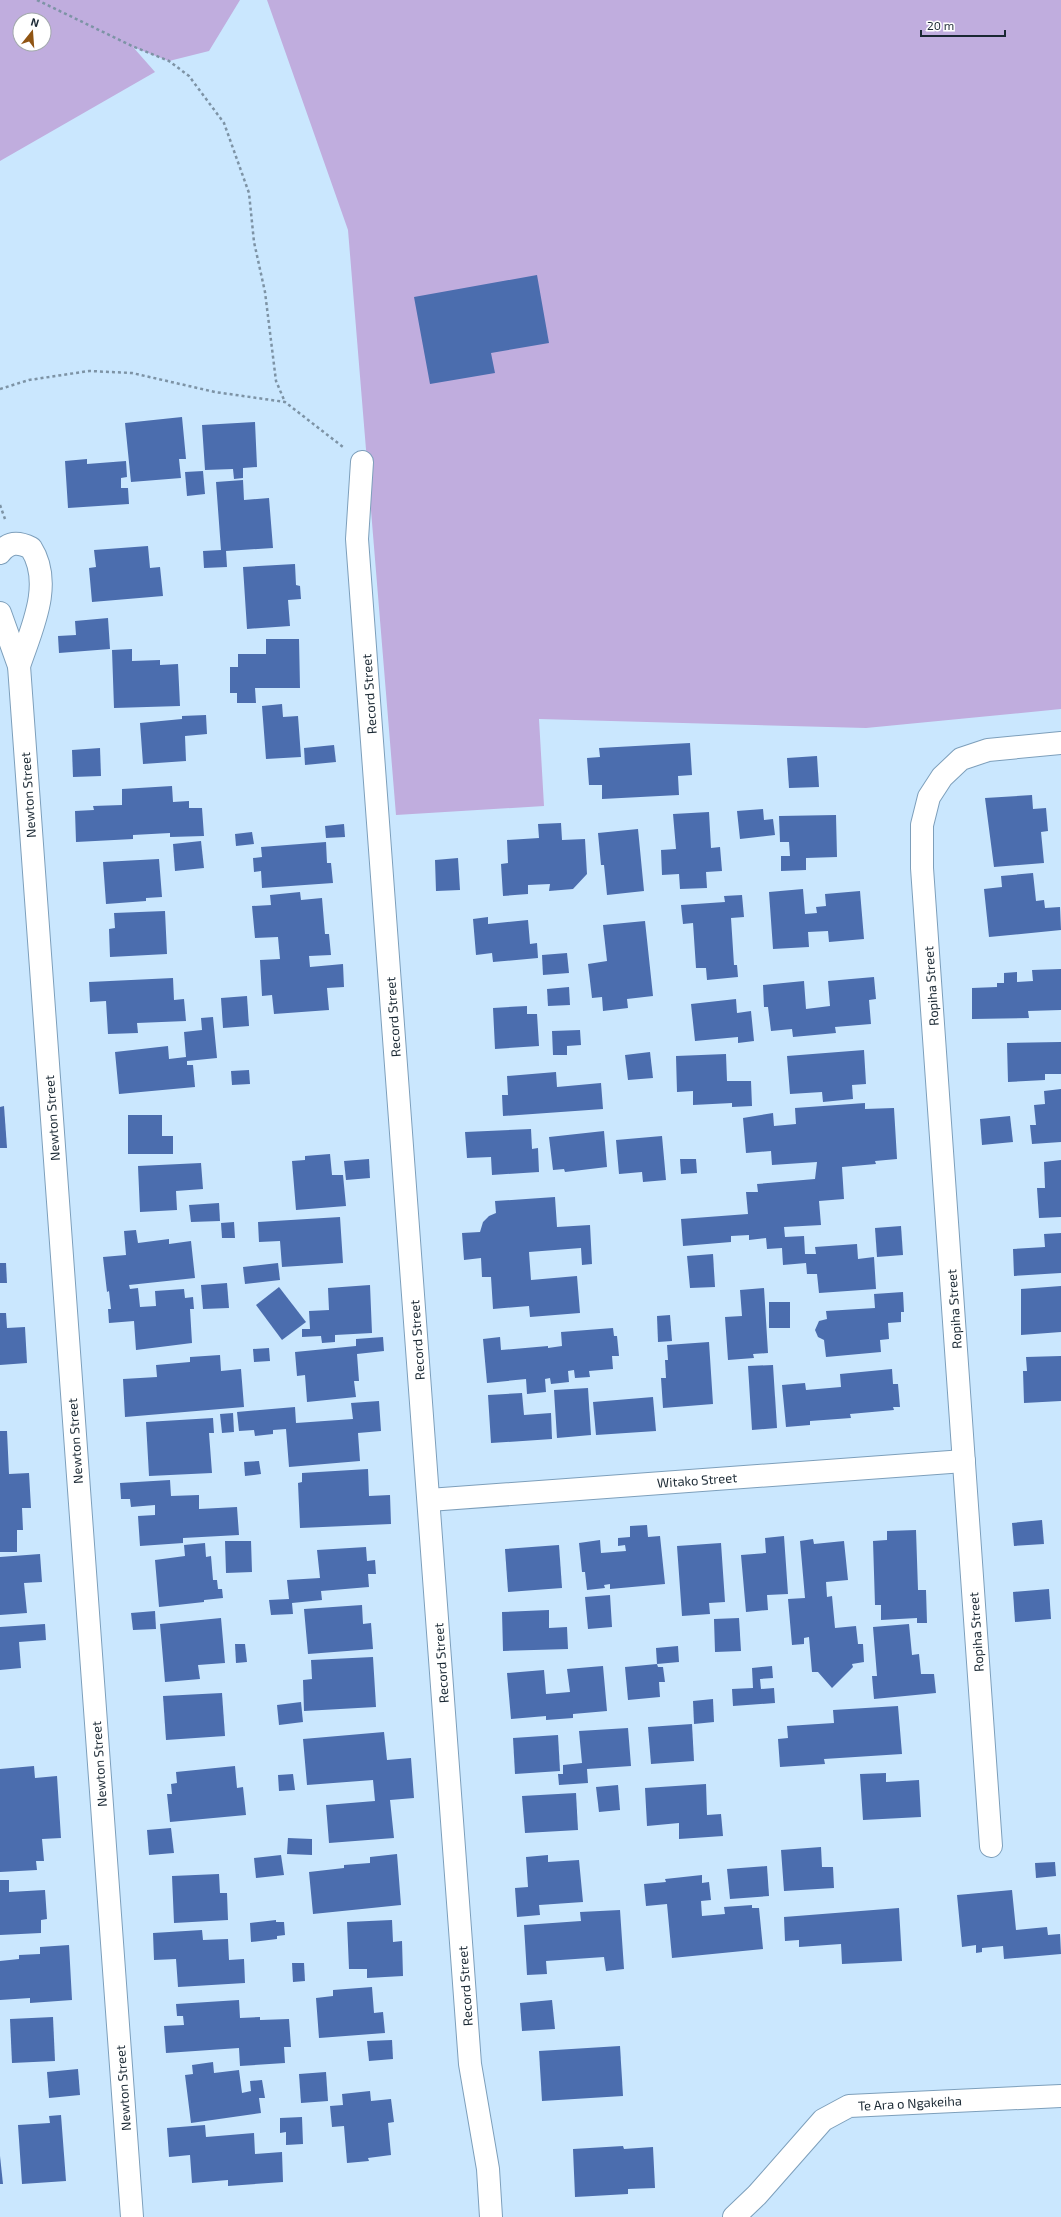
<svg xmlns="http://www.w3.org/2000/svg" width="1061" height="2217" font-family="'Exo 2',sans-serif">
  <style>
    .green { fill: #c0adde; fill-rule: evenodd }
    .building { fill: #4b6dae }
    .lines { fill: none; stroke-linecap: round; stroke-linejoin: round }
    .minor-casing { stroke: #7d9fbb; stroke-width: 24 }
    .path { stroke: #7d93a5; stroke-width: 2.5; stroke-dasharray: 3 3; stroke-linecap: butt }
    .minor { stroke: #fff; stroke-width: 22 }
    .labels { text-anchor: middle; stroke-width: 4; stroke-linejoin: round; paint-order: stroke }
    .street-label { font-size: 13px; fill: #1a2833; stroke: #fff }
  </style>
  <rect width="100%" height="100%" fill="#cae7fe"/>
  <g class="green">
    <path d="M 0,0 L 240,0 L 209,51 L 169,61 L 133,47 L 155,72 L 0,161 ZM 20,20 L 44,20 L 44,44 L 20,44 Z"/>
    <polygon points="267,0 1061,0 1061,709 866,728 539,719 544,806 396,815 348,230"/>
  </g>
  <g class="building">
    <polygon points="537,275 549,343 491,353 495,373 430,384 414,297"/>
    <polygon points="182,417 186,459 179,459 181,478 131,482 125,423"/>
    <polygon points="255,422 257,467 243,468 243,478 234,479 233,469 205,470 202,425"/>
    <polygon points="87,459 87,464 126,461 127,477 121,478 121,488 128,488 129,504 68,508 65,461"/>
    <polygon points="203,471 205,494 187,496 185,472"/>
    <polygon points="243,480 244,500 269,498 273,548 226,551 227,567 204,568 203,551 221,550 216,482"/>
    <polygon points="148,546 150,568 160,567 163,596 92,602 89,568 96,567 94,550"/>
    <polygon points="295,564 296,585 300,586 301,599 288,600 290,626 247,629 243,567"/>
    <polygon points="108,618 110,649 59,653 58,636 76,635 75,621"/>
    <polygon points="266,639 299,639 300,688 255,688 256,703 237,703 237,693 230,693 230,667 238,667 238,654 266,654"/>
    <polygon points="132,649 132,661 160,660 160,665 178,664 180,706 114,708 112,650"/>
    <polygon points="282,704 283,717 298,716 301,757 266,759 262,706"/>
    <polygon points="206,715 207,734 185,736 186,761 143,764 140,723 182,719 182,716"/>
    <polygon points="690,743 692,775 678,776 679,795 602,799 602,785 589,785 587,758 600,757 599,748"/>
    <polygon points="334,745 336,762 305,765 304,748"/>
    <polygon points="100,748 101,776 73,777 72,750"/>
    <polygon points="817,756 819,787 789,788 787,758"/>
    <polygon points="172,786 173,802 189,801 189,808 202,808 204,836 170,837 170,833 133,835 133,839 76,842 75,811 94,810 93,806 122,805 122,789"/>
    <polygon points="1032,795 1033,809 1046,808 1048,831 1041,832 1044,863 994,867 985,798"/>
    <polygon points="763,809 764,820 773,819 775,835 740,839 737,811"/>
    <polygon points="709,812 711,848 720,847 722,871 706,872 707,888 680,889 679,874 662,875 661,850 676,849 673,814"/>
    <polygon points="836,815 837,857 806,858 806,870 781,871 781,856 790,856 789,842 780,842 779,816"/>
    <polygon points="561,823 562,840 585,839 587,874 573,889 549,891 550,884 528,885 528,894 503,896 501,864 508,863 507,840 539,838 538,824"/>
    <polygon points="344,824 345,837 326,838 325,826"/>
    <polygon points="638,829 644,891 607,895 604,865 601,865 598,833"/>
    <polygon points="252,832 254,844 236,846 235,834"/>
    <polygon points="201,841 204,868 175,871 173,844"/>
    <polygon points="326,842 327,863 331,863 333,883 262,888 261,871 254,872 253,858 262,857 261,847"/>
    <polygon points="458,858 460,890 436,891 435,860"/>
    <polygon points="159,859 162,897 146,898 146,901 106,904 103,862"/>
    <polygon points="1033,873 1036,901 1044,900 1045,908 1060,907 1061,930 989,937 984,889 1002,887 1001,876"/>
    <polygon points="803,889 805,914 817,913 816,907 826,906 825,894 860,891 864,939 829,942 828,931 808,932 809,947 773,949 769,892"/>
    <polygon points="300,892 301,900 322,898 325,934 329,934 331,955 309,956 310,967 343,964 344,987 327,988 329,1010 274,1014 272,995 262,996 260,960 280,959 278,937 255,938 252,906 271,905 270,895"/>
    <polygon points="742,895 744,917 731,918 734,965 737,965 738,977 707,980 706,968 696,968 693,923 683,924 681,905 725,902 724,896"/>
    <polygon points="165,911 167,954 110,957 109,929 115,928 114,913"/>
    <polygon points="488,917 488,924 528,920 530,944 537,943 538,958 493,962 492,953 476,955 473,919"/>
    <polygon points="645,921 653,996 627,999 628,1008 603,1011 602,997 592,998 588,964 607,961 603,925"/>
    <polygon points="567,953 569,973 543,975 542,955"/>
    <polygon points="1061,969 1061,1010 1028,1011 1029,1018 972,1019 972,988 997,987 997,983 1004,983 1004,973 1017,972 1017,982 1033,981 1032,970"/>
    <polygon points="874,977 876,999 869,1000 871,1024 835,1027 836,1033 793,1037 792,1029 771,1031 768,1007 764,1007 763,985 804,981 806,1009 830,1006 828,981"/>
    <polygon points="173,978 174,1000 184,999 186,1021 137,1023 138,1033 108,1034 106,1001 90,1002 89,982"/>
    <polygon points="569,987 570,1005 548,1006 547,989"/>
    <polygon points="247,996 249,1026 223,1028 221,998"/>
    <polygon points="736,999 737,1013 751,1011 754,1041 738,1043 738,1037 695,1041 691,1004"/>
    <polygon points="527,1006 527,1014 537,1014 539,1046 495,1049 493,1008"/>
    <polygon points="213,1017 217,1058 187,1061 187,1065 193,1065 195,1087 119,1094 115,1052 168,1046 169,1059 186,1057 184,1032 202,1030 201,1018"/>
    <polygon points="580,1030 581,1045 567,1046 567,1055 553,1055 552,1031"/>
    <polygon points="1061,1042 1061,1074 1045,1074 1045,1080 1008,1082 1007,1043"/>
    <polygon points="864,1050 866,1084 852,1085 853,1099 823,1102 822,1092 790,1094 787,1056"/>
    <polygon points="650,1052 653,1078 628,1080 625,1055"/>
    <polygon points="726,1054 727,1081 751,1081 752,1106 732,1107 732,1103 693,1105 693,1091 677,1092 676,1056"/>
    <polygon points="249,1070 250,1084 232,1085 231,1071"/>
    <polygon points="556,1072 557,1087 601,1083 603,1109 503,1116 502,1095 508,1095 507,1076"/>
    <polygon points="1061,1089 1061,1142 1032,1144 1030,1125 1036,1125 1034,1105 1045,1104 1044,1091"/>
    <polygon points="865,1103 865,1109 894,1108 897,1159 875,1161 876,1164 842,1167 844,1199 819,1201 821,1225 784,1227 785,1237 804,1236 805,1254 816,1254 815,1247 857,1244 858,1259 874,1257 876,1289 819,1293 817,1274 807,1274 806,1263 783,1265 782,1248 767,1249 766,1238 749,1240 749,1235 731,1236 731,1242 683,1246 681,1219 748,1214 746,1192 758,1192 757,1184 815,1179 817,1162 772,1165 771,1151 746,1153 743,1118 773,1113 774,1126 796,1124 795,1108"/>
    <polygon points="4,1106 7,1148 0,1148 0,1107"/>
    <polygon points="128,1115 162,1115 162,1136 173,1136 173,1154 128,1154"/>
    <polygon points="1010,1116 1013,1142 982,1145 980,1119"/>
    <polygon points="531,1129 532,1149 538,1148 539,1172 492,1175 491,1157 467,1158 465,1132"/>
    <polygon points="604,1131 607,1167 565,1172 564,1169 553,1170 549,1137"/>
    <polygon points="662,1136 666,1180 643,1182 642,1172 619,1174 616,1140"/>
    <polygon points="330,1154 332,1175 343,1175 346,1206 296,1210 292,1161 305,1160 305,1156"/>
    <polygon points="369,1159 370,1178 346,1180 344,1161"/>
    <polygon points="680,1159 696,1159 697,1173 681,1174"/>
    <polygon points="1061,1160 1061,1217 1039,1218 1037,1188 1045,1188 1044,1162"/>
    <polygon points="201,1163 203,1189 176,1191 177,1210 140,1212 138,1166"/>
    <polygon points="555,1197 557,1227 590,1225 592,1264 582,1265 581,1248 529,1252 531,1280 577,1276 580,1313 530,1317 529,1306 493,1309 491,1277 482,1277 481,1258 464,1260 462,1233 480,1232 483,1222 489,1216 496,1213 495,1201"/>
    <polygon points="219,1203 220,1221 191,1222 189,1205"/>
    <polygon points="340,1217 343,1263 282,1267 280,1241 259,1242 258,1222"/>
    <polygon points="234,1222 235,1238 222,1238 221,1223"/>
    <polygon points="901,1226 903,1255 877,1257 875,1228"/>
    <polygon points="136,1230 138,1243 169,1239 169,1244 191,1241 195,1278 129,1285 130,1289 138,1288 140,1307 156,1306 155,1291 184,1289 185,1298 193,1297 194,1309 190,1309 192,1343 136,1350 134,1321 109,1323 108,1309 111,1309 109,1291 107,1292 103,1257 126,1255 124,1231"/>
    <polygon points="1061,1233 1061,1273 1014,1276 1013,1249 1045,1247 1044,1234"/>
    <polygon points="713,1254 715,1287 690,1288 687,1256"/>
    <polygon points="0,1263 6,1263 7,1283 0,1283"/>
    <polygon points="278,1263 280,1280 245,1284 243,1267"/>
    <polygon points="227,1283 229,1308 203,1309 201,1285"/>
    <polygon points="370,1285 372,1333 335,1335 335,1342 322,1343 321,1336 302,1337 302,1329 310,1329 309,1311 329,1310 328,1288"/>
    <polygon points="1061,1286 1061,1332 1021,1335 1021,1289"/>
    <polygon points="279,1287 306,1322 282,1340 256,1305"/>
    <polygon points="764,1288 768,1353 753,1354 754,1358 728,1360 725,1317 742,1316 740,1290"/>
    <polygon points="903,1292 904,1312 901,1312 901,1322 888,1323 889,1339 880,1340 881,1352 826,1357 824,1340 818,1337 815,1330 819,1321 827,1319 826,1311 875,1308 874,1294"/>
    <rect x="769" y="1302" width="21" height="26"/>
    <polygon points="0,1313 6,1313 7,1328 25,1327 27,1363 0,1365"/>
    <polygon points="670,1315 672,1341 658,1342 657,1316"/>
    <polygon points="613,1328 614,1336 617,1336 619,1356 612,1356 613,1369 589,1371 590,1377 575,1378 574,1370 568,1371 569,1382 551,1384 550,1378 545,1379 546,1392 527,1394 526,1379 487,1383 483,1339 500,1337 501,1350 548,1346 548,1348 562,1346 561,1332"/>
    <polygon points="383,1337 384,1351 357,1354 359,1381 354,1381 356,1397 307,1402 305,1375 297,1376 295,1352 356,1346 356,1339"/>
    <polygon points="709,1342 713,1404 663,1408 661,1378 666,1378 665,1360 668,1360 667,1345"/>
    <polygon points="269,1348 270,1361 254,1362 253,1349"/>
    <polygon points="220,1355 221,1371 241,1369 244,1407 125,1417 123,1379 157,1377 156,1365 190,1362 190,1357"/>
    <polygon points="1061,1356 1061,1401 1024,1403 1023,1371 1027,1371 1026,1357"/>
    <polygon points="773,1365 777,1428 752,1430 748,1366"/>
    <polygon points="892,1369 893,1384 898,1384 900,1407 893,1407 894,1410 850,1414 851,1418 810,1421 810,1425 786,1427 782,1385 805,1383 806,1390 841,1387 840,1374"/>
    <polygon points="588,1388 591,1435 557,1438 554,1390"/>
    <polygon points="522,1393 524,1415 551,1413 552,1439 491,1443 488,1395"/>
    <polygon points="653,1397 656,1431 596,1435 593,1402"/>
    <polygon points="379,1401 381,1431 358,1433 360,1461 289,1467 286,1429 273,1430 273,1434 255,1436 254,1430 239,1431 237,1412 295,1407 296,1423 353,1419 351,1403"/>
    <polygon points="233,1413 234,1432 222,1433 220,1414"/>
    <polygon points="213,1418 214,1433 209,1433 212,1473 149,1476 146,1422"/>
    <polygon points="0,1431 7,1431 9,1474 29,1473 31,1508 22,1508 23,1530 17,1530 17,1552 0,1552"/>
    <polygon points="259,1461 261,1474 245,1476 244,1462"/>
    <polygon points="368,1469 369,1496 390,1495 391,1524 300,1528 298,1483 302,1482 302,1473"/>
    <polygon points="170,1480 171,1496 199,1495 199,1509 237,1507 239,1535 183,1538 183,1543 140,1546 138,1516 155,1515 155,1505 131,1507 130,1499 121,1499 120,1483"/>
    <polygon points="1042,1520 1044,1544 1014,1546 1012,1523"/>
    <polygon points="647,1525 648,1537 660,1536 665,1584 610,1589 610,1584 604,1585 605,1588 587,1590 585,1572 582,1572 579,1543 600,1540 601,1553 626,1551 625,1545 618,1546 618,1538 630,1537 630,1526"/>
    <polygon points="916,1530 918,1590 926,1590 927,1623 917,1623 917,1618 881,1620 881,1605 875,1605 873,1541 887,1540 887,1531"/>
    <polygon points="784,1536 788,1594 767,1595 768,1610 746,1612 741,1555 766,1553 765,1538"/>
    <polygon points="813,1539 814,1544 844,1541 848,1580 826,1582 827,1597 832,1596 835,1628 856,1626 858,1644 863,1644 864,1662 852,1664 853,1667 832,1688 818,1672 812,1672 809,1637 804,1638 804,1644 792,1645 788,1599 805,1598 800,1541"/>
    <polygon points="225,1541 251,1541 252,1572 226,1573"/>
    <polygon points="205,1543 206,1557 211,1556 213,1580 217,1580 218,1589 222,1589 223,1598 204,1600 204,1602 159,1607 155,1560 185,1556 184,1545"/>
    <polygon points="721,1543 725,1602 709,1603 710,1614 682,1616 677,1546"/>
    <polygon points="559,1545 562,1588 508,1592 505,1549"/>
    <polygon points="366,1547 367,1561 375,1560 376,1574 368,1574 369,1587 321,1591 322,1600 292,1603 293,1614 271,1615 269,1600 289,1599 287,1580 320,1578 317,1550"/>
    <polygon points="40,1554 42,1582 24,1583 27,1613 0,1615 0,1557"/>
    <polygon points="1049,1589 1051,1619 1015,1622 1013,1592"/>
    <polygon points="610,1595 612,1627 588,1629 585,1597"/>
    <polygon points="362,1605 363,1624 371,1623 373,1649 308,1654 304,1609"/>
    <polygon points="549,1610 549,1628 567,1627 568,1649 503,1651 502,1612"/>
    <polygon points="155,1611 156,1629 133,1630 131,1613"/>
    <polygon points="221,1618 225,1663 198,1665 200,1679 165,1682 160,1624"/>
    <polygon points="739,1618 741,1651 715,1652 714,1619"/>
    <polygon points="45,1624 46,1640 19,1642 21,1668 0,1670 0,1627"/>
    <polygon points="909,1624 912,1655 919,1654 921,1674 934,1674 936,1693 874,1699 872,1676 877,1676 873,1627"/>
    <polygon points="235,1644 245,1644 247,1662 236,1663"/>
    <polygon points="678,1646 679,1662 657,1664 656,1648"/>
    <polygon points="373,1657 376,1707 304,1711 303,1680 312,1679 311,1660"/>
    <polygon points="657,1664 658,1667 663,1667 665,1682 659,1682 660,1697 628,1700 625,1667"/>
    <polygon points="603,1666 607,1711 573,1714 573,1718 546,1720 546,1716 511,1719 507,1673 544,1670 546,1694 570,1692 567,1669"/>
    <polygon points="772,1666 773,1678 760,1679 761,1689 774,1688 775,1703 733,1706 732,1689 753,1688 752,1668"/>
    <polygon points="222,1693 225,1736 166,1740 163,1696"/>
    <polygon points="713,1699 714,1722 694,1724 693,1701"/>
    <polygon points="301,1702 303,1722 279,1725 277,1705"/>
    <polygon points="898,1706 902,1754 824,1759 825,1764 780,1767 778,1739 788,1738 787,1726 834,1723 833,1710"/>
    <polygon points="692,1724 694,1761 651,1764 648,1727"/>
    <polygon points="628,1728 631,1766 587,1769 588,1783 559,1785 558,1774 563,1774 563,1765 582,1763 579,1731"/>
    <polygon points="384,1732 387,1760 411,1758 414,1798 390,1800 394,1838 329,1843 326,1805 375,1801 373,1780 307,1785 303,1739"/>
    <polygon points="558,1735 560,1771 515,1774 513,1738"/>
    <polygon points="34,1766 35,1778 57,1776 61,1838 42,1839 44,1861 36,1861 37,1870 0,1872 0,1769"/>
    <polygon points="235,1766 237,1788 243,1787 246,1815 170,1822 167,1794 172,1794 171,1784 177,1783 176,1772"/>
    <polygon points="886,1773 886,1782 919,1780 921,1817 863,1820 860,1774"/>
    <polygon points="293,1774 295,1790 279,1791 278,1775"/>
    <polygon points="706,1784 707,1815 721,1814 723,1836 679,1839 679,1823 647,1826 645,1788"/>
    <polygon points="618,1785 620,1810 599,1812 596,1787"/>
    <polygon points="576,1793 578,1830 525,1833 522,1796"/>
    <polygon points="171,1828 174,1853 149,1855 147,1830"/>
    <polygon points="288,1838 312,1839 312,1855 287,1854"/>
    <polygon points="821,1847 822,1867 833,1867 834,1888 784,1891 781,1850"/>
    <polygon points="397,1854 401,1905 313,1914 309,1872 344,1868 344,1865 370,1863 370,1857"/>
    <polygon points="281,1855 284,1875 256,1878 254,1858"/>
    <polygon points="548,1855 548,1862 579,1860 583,1902 539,1905 540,1915 517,1917 515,1888 528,1887 526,1857"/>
    <polygon points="1055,1862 1056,1876 1036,1878 1035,1863"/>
    <polygon points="767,1866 769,1896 730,1899 727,1869"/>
    <polygon points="219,1874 220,1893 227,1893 228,1920 174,1923 172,1876"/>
    <polygon points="702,1875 702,1883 709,1882 711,1900 701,1901 702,1916 725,1914 724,1907 752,1905 752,1908 759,1908 763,1949 672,1958 667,1904 646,1906 644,1884 666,1882 665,1879"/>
    <polygon points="0,1880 9,1880 9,1892 45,1890 47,1919 41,1920 41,1933 0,1935"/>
    <polygon points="1012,1890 1016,1930 1047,1927 1048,1935 1060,1934 1061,1954 1004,1959 1003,1946 982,1948 982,1952 976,1953 976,1945 962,1947 957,1895"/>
    <polygon points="899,1908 902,1961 842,1964 841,1944 799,1947 799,1940 785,1941 784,1917"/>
    <polygon points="620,1910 624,1969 606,1971 604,1957 546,1961 547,1974 527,1975 524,1925 581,1921 580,1912"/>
    <polygon points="276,1920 276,1922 284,1922 285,1935 277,1936 277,1939 251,1942 250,1923"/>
    <polygon points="392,1920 393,1942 402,1941 403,1976 367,1978 367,1969 349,1969 347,1922"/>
    <polygon points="202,1930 203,1940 228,1939 229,1960 244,1959 245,1983 178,1987 176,1959 154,1960 153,1933"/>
    <polygon points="69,1945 72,2000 30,2003 30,1998 0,2000 0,1961 19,1959 19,1955 40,1954 40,1947"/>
    <polygon points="292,1963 304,1963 305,1981 293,1982"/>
    <polygon points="372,1987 374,2013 383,2012 385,2033 319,2038 316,1998 333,1996 333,1990"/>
    <polygon points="239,2000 240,2018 260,2017 260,2020 289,2019 291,2047 284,2047 285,2063 240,2066 239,2048 166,2053 164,2026 184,2025 183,2016 177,2016 176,2004"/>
    <polygon points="552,2000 555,2029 522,2031 520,2003"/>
    <polygon points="53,2017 55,2061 12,2063 10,2019"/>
    <polygon points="392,2040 393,2059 369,2061 367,2041"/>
    <polygon points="620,2046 623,2096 542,2101 539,2051"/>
    <polygon points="213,2062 214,2073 239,2070 242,2093 251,2091 250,2081 262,2080 265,2098 259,2098 261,2113 191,2123 185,2075 193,2074 192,2065"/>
    <polygon points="78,2069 80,2095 49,2098 47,2072"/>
    <polygon points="326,2072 328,2101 301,2103 299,2074"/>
    <polygon points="370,2091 371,2101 391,2099 394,2122 388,2123 391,2155 368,2158 369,2161 347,2163 344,2126 332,2127 330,2106 343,2105 342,2094"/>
    <polygon points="61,2115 66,2181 22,2184 18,2125 50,2123 49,2116"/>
    <polygon points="302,2117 303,2144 286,2145 286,2132 280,2133 280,2118"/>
    <polygon points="205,2125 206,2137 254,2133 255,2154 282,2152 283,2182 228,2186 228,2180 192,2183 190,2155 169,2157 167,2128"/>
    <polygon points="623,2146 624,2149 653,2147 655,2188 628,2189 628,2194 575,2197 573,2149"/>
    <polygon points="0,2156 3,2184 0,2184"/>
  </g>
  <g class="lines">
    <g class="minor-casing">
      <g id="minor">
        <polyline points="362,462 357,539 470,2064 488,2169 491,2217"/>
        <path d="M 0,553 C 9,541 19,542 31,548 C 54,584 31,630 19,666"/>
        <polyline points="0,613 19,666 132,2217"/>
        <polyline points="429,1500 964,1461"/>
        <polyline points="991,1846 922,868 922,825 929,797 942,777 961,759 988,750 1061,743"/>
        <polyline points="734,2217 757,2195 823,2120 849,2106 1061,2096"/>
      </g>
    </g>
    <g class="path">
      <polyline points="37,0 132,46 169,61 189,76 224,123 249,193 254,242 265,292 276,381 285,402"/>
      <polyline points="0,389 29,380 89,371 132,373 215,392 285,402 343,447"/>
      <polyline points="0,505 5,519"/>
    </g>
    <use href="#minor" class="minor"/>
  </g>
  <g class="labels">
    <g class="street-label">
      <text transform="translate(369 694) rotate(-94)" y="5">Record Street</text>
      <text transform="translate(28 795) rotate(-94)" y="5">Newton Street</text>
      <text transform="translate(931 986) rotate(-94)" y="5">Ropiha Street</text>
      <text transform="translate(393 1017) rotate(-94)" y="5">Record Street</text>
      <text transform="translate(52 1118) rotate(-94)" y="5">Newton Street</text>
      <text transform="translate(954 1309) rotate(-94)" y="5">Ropiha Street</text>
      <text transform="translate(417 1340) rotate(-94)" y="5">Record Street</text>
      <text transform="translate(75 1441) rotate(-94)" y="5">Newton Street</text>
      <text transform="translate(697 1480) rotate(-4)" y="5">Witako Street</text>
      <text transform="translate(976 1632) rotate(-94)" y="5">Ropiha Street</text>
      <text transform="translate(441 1663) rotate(-94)" y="5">Record Street</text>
      <text transform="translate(99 1764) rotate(-94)" y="5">Newton Street</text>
      <text transform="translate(465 1986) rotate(-94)" y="5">Record Street</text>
      <text transform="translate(123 2088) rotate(-94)" y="5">Newton Street</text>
      <text transform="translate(910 2103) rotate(-3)" y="5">Te Ara o Ngakeiha</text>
    </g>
  </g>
  <g transform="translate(32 32) rotate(17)"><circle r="19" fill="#ffffff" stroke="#a3a9ad"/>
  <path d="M0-3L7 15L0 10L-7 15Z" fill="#905513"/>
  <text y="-6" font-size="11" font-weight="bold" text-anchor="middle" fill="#1a2833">N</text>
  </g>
  <path d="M921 30v6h84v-6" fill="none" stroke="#1a2833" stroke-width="2"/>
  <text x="927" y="30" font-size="12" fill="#1a2833" stroke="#ffffff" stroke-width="3" paint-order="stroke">20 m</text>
</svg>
